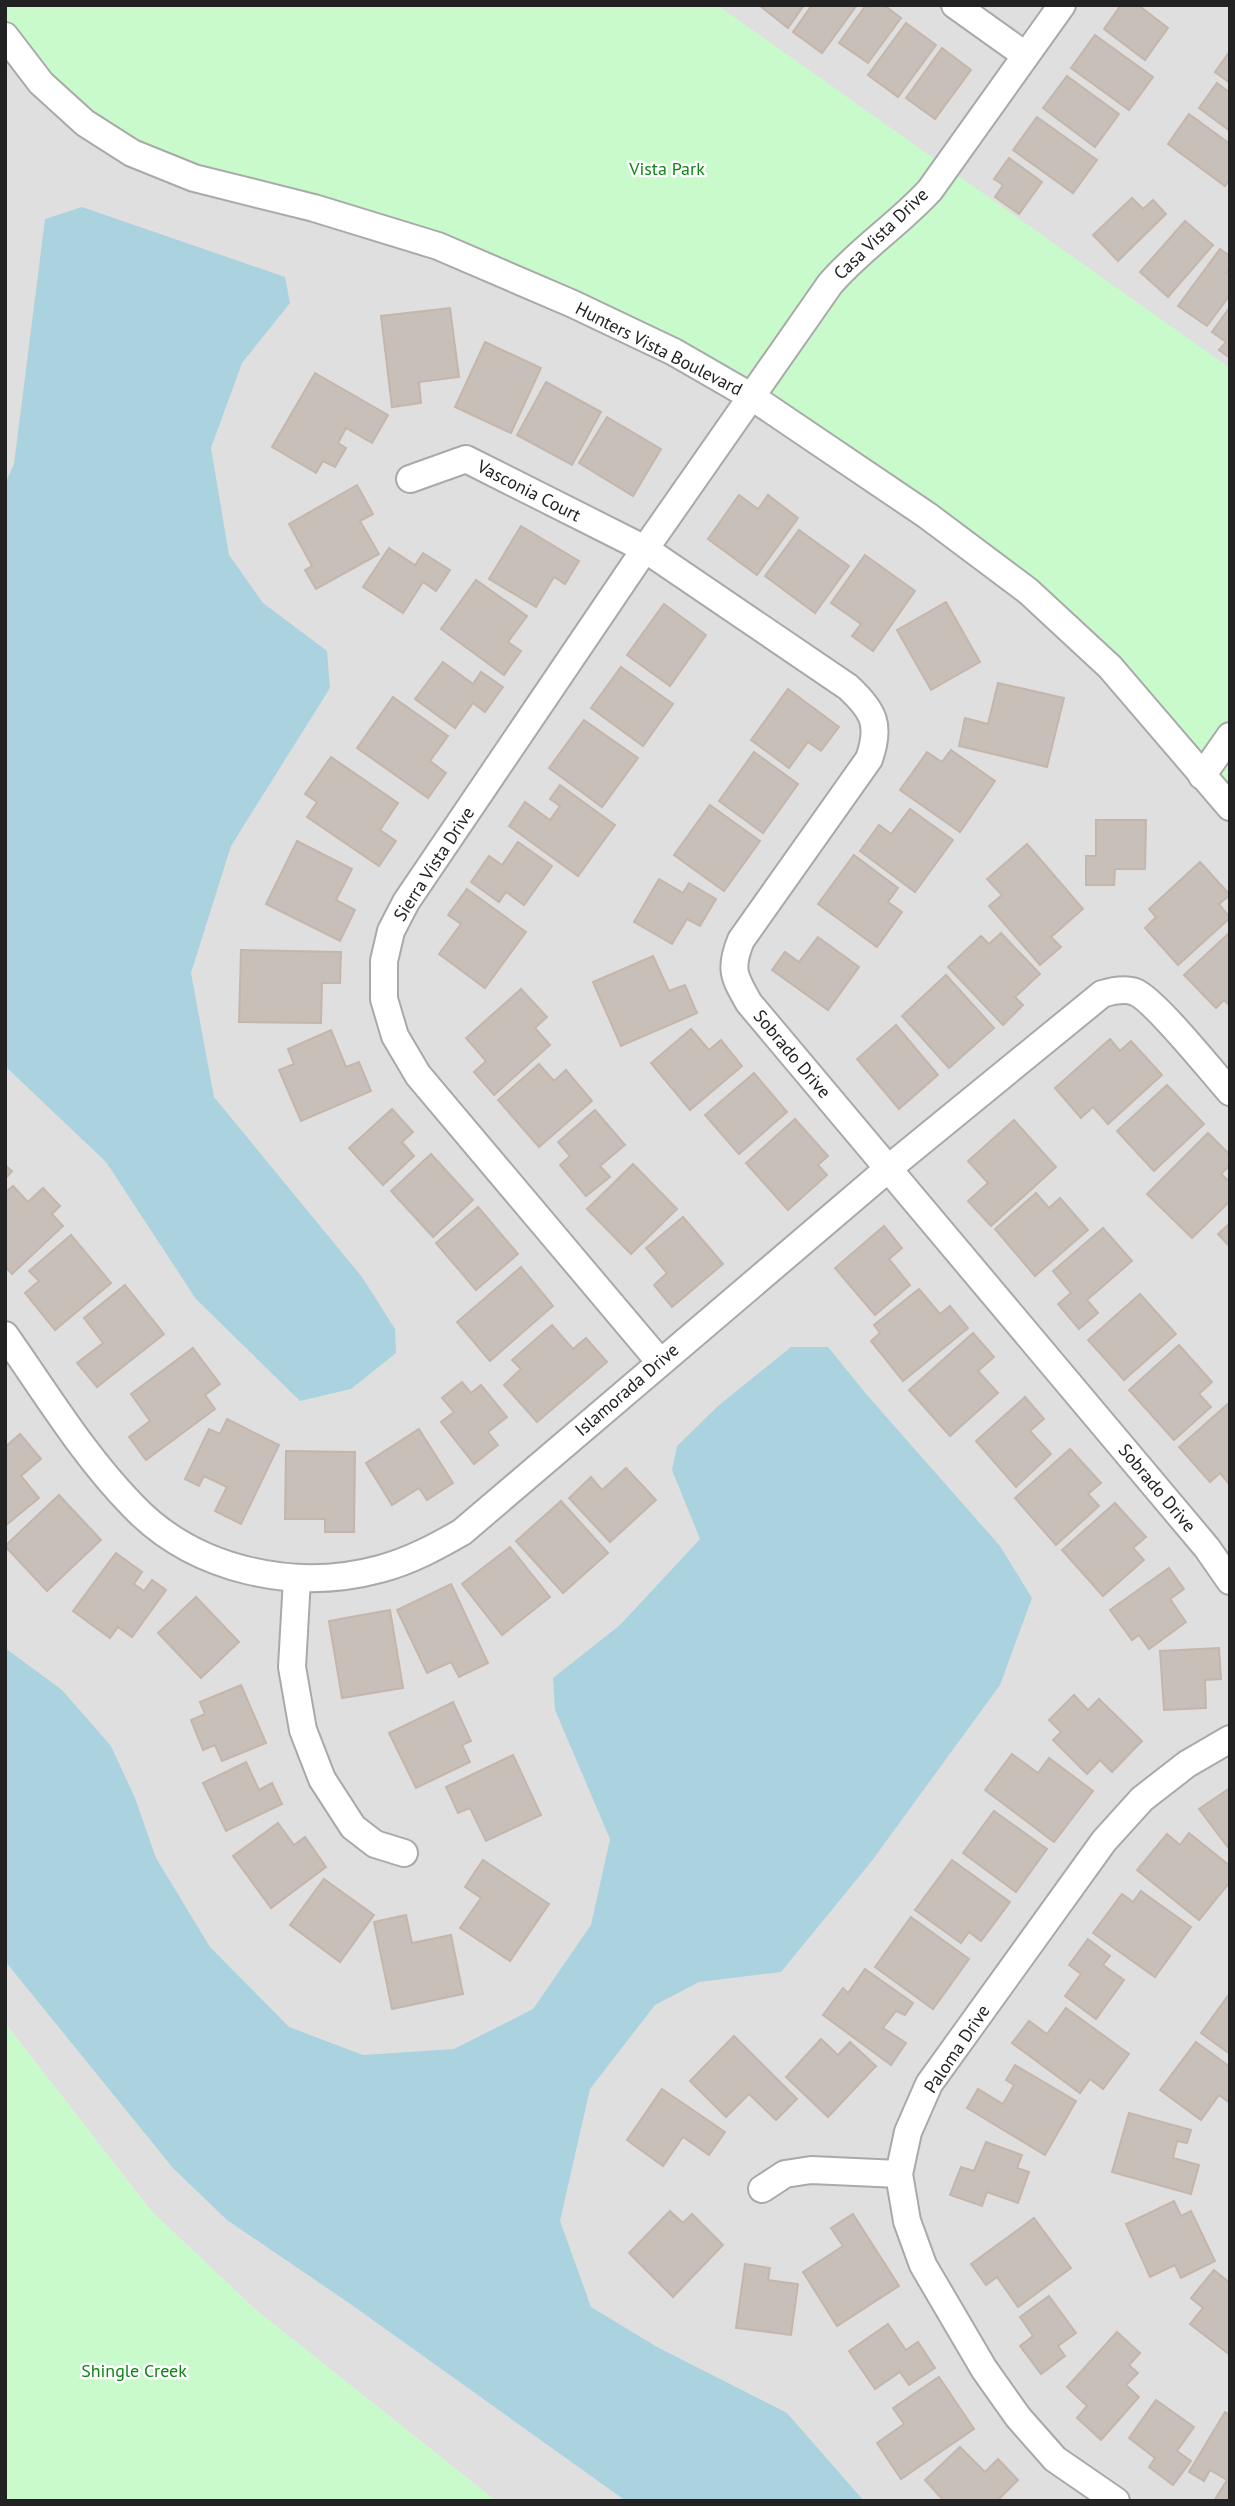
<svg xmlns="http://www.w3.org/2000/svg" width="1235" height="2506" font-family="'PT Sans',sans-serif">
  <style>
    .residential { fill: #e0dfdf }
    .park { fill: #c8facc }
    .water { fill: #aad3df }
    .building { fill: #c7bfb8; stroke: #c4b6ab; stroke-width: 2 }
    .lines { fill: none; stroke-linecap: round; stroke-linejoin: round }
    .minor-casing { stroke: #a9a9a9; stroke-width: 30 }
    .minor { stroke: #fff; stroke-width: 26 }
    .labels { text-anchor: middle; stroke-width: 5; stroke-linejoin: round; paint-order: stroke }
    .park-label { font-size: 18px; fill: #0c8416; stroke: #fff }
    .street-label { font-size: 18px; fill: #222; stroke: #fff }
  </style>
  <rect width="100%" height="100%" fill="#f2efe9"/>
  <polygon class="residential" points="5,5 1230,5 1230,2501 496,2501 257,2311 152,2212 5,2023"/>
  <g class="park">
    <polygon points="5,5 717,5 1230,368 1230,807 1110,667 928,516 573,304 132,153 5,36"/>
    <polygon points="5,2023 152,2212 257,2311 496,2501 5,2501"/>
  </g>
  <g class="water">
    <polygon points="82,207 285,277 290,303 242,363 211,448 229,555 263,603 327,651 330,688 231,846 191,973 214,1097 362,1277 395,1329 396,1353 351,1389 300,1401 196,1299 106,1162 5,1066 5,484 14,464 45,219"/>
    <polygon points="791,1347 828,1347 867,1395 1000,1546 1032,1598 1000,1685 871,1862 781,1972 699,1982 655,2005 590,2089 560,2221 591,2307 657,2347 787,2413 864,2501 626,2501 349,2303 227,2220 173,2168 9,1966 5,1960 5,1648 62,1690 111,1746 135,1798 156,1858 210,1947 289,2027 363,2055 454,2049 533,2009 591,1925 610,1839 555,1710 553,1678 620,1625 700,1539 672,1470 677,1446 718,1406"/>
  </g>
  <g class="building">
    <polygon points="759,5 804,5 788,28"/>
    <polygon points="812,5 857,5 822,53 793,32"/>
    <polygon points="866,5 884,5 901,18 868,63 839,43"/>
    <polygon points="1121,5 1138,5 1168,28 1145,60 1104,29"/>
    <polygon points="906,23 936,45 898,97 868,75"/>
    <polygon points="1095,35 1153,77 1129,110 1071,68"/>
    <polygon points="942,48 971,70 935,119 906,98"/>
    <polygon points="1230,51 1230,83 1215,72"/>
    <polygon points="1067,76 1119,114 1095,147 1043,108"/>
    <polygon points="1217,83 1230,93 1230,131 1199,108"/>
    <polygon points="1189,114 1230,144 1230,179 1225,186 1168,144"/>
    <polygon points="1037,117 1097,160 1073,193 1013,150"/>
    <polygon points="1009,158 1042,182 1019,214 995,197 1003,185 994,179"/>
    <polygon points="1132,198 1143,209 1153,200 1166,214 1118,261 1093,235"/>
    <polygon points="1185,221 1213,245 1168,297 1140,272"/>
    <polygon points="1220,249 1230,256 1230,268 1226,273 1230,275 1230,295 1207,326 1178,306"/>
    <polygon points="1230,307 1230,358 1219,350 1226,342 1212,332"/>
    <polygon points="450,308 459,377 419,382 421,403 392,407 381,316"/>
    <polygon points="485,342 541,368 511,433 455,407"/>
    <polygon points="315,373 388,415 372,443 346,428 338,443 346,448 335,467 323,461 316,473 272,447"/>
    <polygon points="546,382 601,412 572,465 517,435"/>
    <polygon points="607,417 661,449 633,496 579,463"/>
    <polygon points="357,485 373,514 360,521 379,554 316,589 305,570 312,566 289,524"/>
    <polygon points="739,495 758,509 768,495 798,518 757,575 708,539"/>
    <polygon points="521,526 579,561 565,584 554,577 536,607 489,579"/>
    <polygon points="799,530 849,566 815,613 765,576"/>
    <polygon points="389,548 415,565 423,553 450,570 436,591 423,582 403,613 363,587"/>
    <polygon points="865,555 915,591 873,651 852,636 861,624 831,603"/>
    <polygon points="476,580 527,616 508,642 521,651 504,675 441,629"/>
    <polygon points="946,602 980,662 931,690 897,630"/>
    <polygon points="664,604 706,635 670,686 627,655"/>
    <polygon points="443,662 473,684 481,672 503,687 485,712 473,703 455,728 415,699"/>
    <polygon points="621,667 673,704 643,746 591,708"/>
    <polygon points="998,683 1064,698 1047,767 959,746 965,718 988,724"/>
    <polygon points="788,689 839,727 821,751 808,742 789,768 751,740"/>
    <polygon points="393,697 448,736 430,761 446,773 428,798 357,748"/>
    <polygon points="584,720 638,758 602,807 549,768"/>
    <polygon points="951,750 995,781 960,832 900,790 927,752 942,762"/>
    <polygon points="754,752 798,784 763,833 719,801"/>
    <polygon points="331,757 398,803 380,830 396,841 379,866 307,817 317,802 305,794"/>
    <polygon points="560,785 615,825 578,876 509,826 525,802 550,820 560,806 550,799"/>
    <polygon points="710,805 760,841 724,891 674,855"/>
    <polygon points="910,809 953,840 915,892 860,851 879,825 891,834"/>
    <polygon points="1096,820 1146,820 1145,869 1115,869 1114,885 1086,885 1086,856 1096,856"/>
    <polygon points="297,841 352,869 336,900 355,910 340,941 266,904"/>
    <polygon points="518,842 552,866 524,905 506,892 499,902 471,882 489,856 502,865"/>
    <polygon points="1027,844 1083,909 1051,937 1061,947 1040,965 989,906 1002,895 987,879"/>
    <polygon points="854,855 898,888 888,902 902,912 877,947 818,904"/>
    <polygon points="1200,862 1230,895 1219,904 1230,918 1178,965 1145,928 1156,917 1149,909"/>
    <polygon points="659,879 683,893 689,883 716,899 700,926 687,919 672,944 634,922"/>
    <polygon points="467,889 526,932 485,988 439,954 461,924 448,915"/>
    <polygon points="1230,932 1230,1006 1224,1000 1216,1008 1184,975"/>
    <polygon points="1001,933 1040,974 1015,997 1023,1005 1003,1025 948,967 981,936 989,944"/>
    <polygon points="818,937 859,967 828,1010 772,970 785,952 799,962"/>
    <polygon points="241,950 341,952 340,983 322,983 321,1023 239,1022"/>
    <polygon points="653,956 669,991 685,985 697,1013 621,1046 593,982"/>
    <polygon points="946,975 994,1028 949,1068 902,1016"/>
    <polygon points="521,989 547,1017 535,1028 550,1045 494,1095 474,1072 486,1061 466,1038"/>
    <polygon points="896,1025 938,1075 899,1109 857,1059"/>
    <polygon points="691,1029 709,1050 721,1040 742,1066 690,1110 651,1063"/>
    <polygon points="331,1030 346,1067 359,1062 371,1091 301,1121 279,1070 294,1064 288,1049"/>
    <polygon points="1110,1039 1120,1051 1131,1041 1162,1075 1108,1124 1093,1107 1081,1118 1055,1088"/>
    <polygon points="539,1064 554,1081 566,1070 592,1101 539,1147 498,1100"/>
    <polygon points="754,1073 787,1112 739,1154 705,1115"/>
    <polygon points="1167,1085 1204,1124 1154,1171 1117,1131"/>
    <polygon points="392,1109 413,1132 402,1142 414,1156 383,1185 349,1148"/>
    <polygon points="595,1110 625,1145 600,1166 610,1177 586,1196 560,1165 570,1156 558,1142"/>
    <polygon points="795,1119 828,1156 818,1165 827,1175 788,1210 746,1163"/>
    <polygon points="1014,1120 1056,1167 991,1226 968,1201 988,1183 968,1161"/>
    <polygon points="1208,1133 1230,1155 1230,1165 1221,1174 1230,1182 1230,1201 1192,1238 1147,1194"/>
    <polygon points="431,1154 473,1200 433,1237 391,1191"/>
    <polygon points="633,1164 677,1209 631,1254 587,1209"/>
    <polygon points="5,1165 12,1171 5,1179"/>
    <polygon points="13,1186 28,1202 43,1188 60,1206 52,1214 63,1226 12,1274 5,1266 5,1193"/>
    <polygon points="1036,1193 1049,1208 1060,1198 1088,1230 1035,1276 995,1229"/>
    <polygon points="478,1207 518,1254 476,1290 436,1243"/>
    <polygon points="683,1217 723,1264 672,1307 654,1285 667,1273 646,1248"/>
    <polygon points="1230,1223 1230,1247 1218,1234"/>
    <polygon points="884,1226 902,1248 889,1259 910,1285 875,1315 835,1268"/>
    <polygon points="1103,1228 1132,1261 1087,1300 1098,1313 1079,1329 1058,1304 1071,1293 1053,1271"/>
    <polygon points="71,1235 111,1283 55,1330 25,1293 39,1281 29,1271"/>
    <polygon points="521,1267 553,1306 490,1361 457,1322"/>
    <polygon points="125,1285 164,1334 97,1387 77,1363 103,1343 84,1318"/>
    <polygon points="919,1289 940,1314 950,1306 968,1328 903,1381 871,1341 880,1333 874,1325"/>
    <polygon points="1140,1294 1176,1334 1124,1380 1088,1340"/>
    <polygon points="552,1325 573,1349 586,1338 607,1362 537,1422 504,1385 521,1369 512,1360"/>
    <polygon points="973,1333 994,1357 978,1371 998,1393 950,1436 909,1390"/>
    <polygon points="1179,1345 1212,1382 1199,1394 1211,1407 1174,1440 1129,1390"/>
    <polygon points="193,1348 220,1384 205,1395 215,1409 146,1460 129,1437 150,1421 131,1394"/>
    <polygon points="462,1382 471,1393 481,1385 507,1417 488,1432 498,1445 474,1464 441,1422 454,1412 442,1398"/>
    <polygon points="1025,1397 1044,1419 1030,1431 1051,1454 1016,1487 976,1441"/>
    <polygon points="1230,1402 1230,1485 1220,1473 1210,1482 1179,1447"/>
    <polygon points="227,1419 279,1445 241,1524 215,1511 227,1487 204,1476 199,1486 185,1479 209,1429 220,1434"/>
    <polygon points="419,1429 453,1483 427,1500 419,1488 392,1505 366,1463"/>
    <polygon points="20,1434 41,1459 21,1476 39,1498 5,1526 5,1447"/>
    <polygon points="1070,1449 1101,1483 1088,1494 1099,1506 1056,1545 1015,1498"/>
    <polygon points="286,1451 355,1452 354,1532 325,1532 325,1519 285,1519"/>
    <polygon points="626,1468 656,1500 610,1542 569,1498 591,1477 602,1490"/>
    <polygon points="59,1495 101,1540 47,1591 5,1546"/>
    <polygon points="561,1501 608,1553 563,1593 516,1541"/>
    <polygon points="1115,1503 1146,1537 1133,1548 1144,1560 1103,1596 1062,1550"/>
    <polygon points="510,1547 550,1597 502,1635 462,1584"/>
    <polygon points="116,1553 142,1572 134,1584 144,1591 152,1580 166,1590 132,1637 118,1627 110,1638 73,1611"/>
    <polygon points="1169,1568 1184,1589 1170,1599 1186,1622 1149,1649 1139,1635 1132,1640 1110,1610"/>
    <polygon points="451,1584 488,1663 459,1677 451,1662 427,1673 397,1610"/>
    <polygon points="196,1597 239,1642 201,1678 158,1633"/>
    <polygon points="390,1610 403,1688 342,1698 329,1621"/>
    <polygon points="1219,1648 1221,1679 1205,1680 1206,1708 1164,1710 1160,1651"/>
    <polygon points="241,1685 266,1743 222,1761 215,1745 203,1750 191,1720 205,1714 200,1702"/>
    <polygon points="1074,1695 1088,1710 1099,1699 1142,1741 1112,1772 1100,1760 1087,1774 1053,1740 1061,1732 1049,1720"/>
    <polygon points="453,1702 471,1741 462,1745 470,1762 416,1788 389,1733"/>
    <polygon points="1012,1754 1038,1773 1049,1758 1093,1791 1054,1842 985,1790"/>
    <polygon points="513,1755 541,1815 486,1841 470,1808 458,1813 446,1787"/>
    <polygon points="246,1762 259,1790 272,1783 282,1804 226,1831 203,1783"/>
    <polygon points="1230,1788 1230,1850 1199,1809"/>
    <polygon points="994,1811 1047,1849 1016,1892 963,1853"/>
    <polygon points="278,1823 294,1845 305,1837 326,1867 271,1908 233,1856"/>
    <polygon points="1189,1833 1230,1866 1230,1882 1199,1920 1137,1870 1167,1834 1180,1845"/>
    <polygon points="483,1860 549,1904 510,1961 460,1928 481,1898 465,1887"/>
    <polygon points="952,1860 1010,1902 981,1941 969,1932 961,1943 915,1910"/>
    <polygon points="324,1879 374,1915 340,1962 290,1925"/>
    <polygon points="1141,1891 1191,1927 1155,1977 1093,1933 1122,1894 1133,1902"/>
    <polygon points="406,1915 412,1943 451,1935 463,1994 392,2009 374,1922"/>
    <polygon points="911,1917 969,1959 933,2009 875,1967"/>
    <polygon points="1088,1939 1110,1956 1103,1965 1124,1980 1096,2019 1065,1996 1081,1974 1069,1965"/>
    <polygon points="865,1969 913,2003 905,2015 896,2011 883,2028 906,2043 891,2065 823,2015 843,1988 848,1993"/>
    <polygon points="1230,1993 1230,2054 1201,2033"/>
    <polygon points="1066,2008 1129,2054 1103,2089 1090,2079 1080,2093 1012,2043 1029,2021 1047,2034"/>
    <polygon points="734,2036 797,2099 776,2120 749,2094 726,2117 690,2081"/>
    <polygon points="821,2039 838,2055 850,2042 876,2066 828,2117 786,2077"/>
    <polygon points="1196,2042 1230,2067 1230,2103 1219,2095 1201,2120 1160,2090"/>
    <polygon points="1015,2065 1076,2101 1045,2155 967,2108 978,2089 1003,2104 1014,2085 1006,2080"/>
    <polygon points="662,2089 725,2132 709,2155 683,2137 663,2166 627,2140"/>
    <polygon points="1129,2113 1191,2130 1187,2143 1177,2141 1173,2158 1199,2165 1191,2194 1112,2172"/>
    <polygon points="986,2142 1022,2155 1017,2168 1029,2172 1018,2203 987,2192 982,2206 950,2195 961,2167 974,2171"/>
    <polygon points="1174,2201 1181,2216 1191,2211 1215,2261 1181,2278 1175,2265 1150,2277 1126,2224"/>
    <polygon points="670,2211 683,2223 692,2214 723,2245 673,2297 629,2253"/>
    <polygon points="853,2214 899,2286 837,2326 803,2272 843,2246 831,2228"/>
    <polygon points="1034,2218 1071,2268 1018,2307 997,2277 986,2285 971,2264"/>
    <polygon points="745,2264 770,2268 768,2280 798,2284 791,2335 736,2328"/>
    <polygon points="1214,2270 1230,2283 1230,2355 1190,2324 1203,2308 1191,2298"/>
    <polygon points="1049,2296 1076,2333 1058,2346 1065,2356 1041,2374 1020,2346 1033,2336 1020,2317"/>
    <polygon points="888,2324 906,2350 918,2342 935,2368 909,2385 900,2372 875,2389 849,2351"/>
    <polygon points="1117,2332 1140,2353 1129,2365 1138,2373 1126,2385 1139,2397 1101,2440 1077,2418 1087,2406 1067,2387"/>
    <polygon points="939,2377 974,2429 901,2479 877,2443 904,2424 893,2408"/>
    <polygon points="1156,2400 1194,2427 1177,2451 1191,2461 1173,2485 1149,2467 1155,2458 1129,2438"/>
    <polygon points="1225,2412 1230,2415 1230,2501 1214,2501 1227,2480 1210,2470 1204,2481 1189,2472"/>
    <polygon points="960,2447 985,2472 998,2459 1018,2480 997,2501 944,2501 925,2480"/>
  </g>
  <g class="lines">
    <g class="minor-casing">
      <g id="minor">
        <polyline points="955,5 1025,55"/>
        <polyline points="5,36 41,83 85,123 132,153 194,178 314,208 438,246 573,304 674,352 752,397 928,516 1028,591 1110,667 1230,807"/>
        <path d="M 410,479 L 466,459 L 645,549 L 848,687 C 874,711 881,725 869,759 L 741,940 C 729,969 734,977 749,1003 L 1207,1548 L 1230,1581"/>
        <polyline points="1202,776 1230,736"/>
        <path d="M 5,1335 C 46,1393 83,1455 133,1506 C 195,1571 295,1592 380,1569 C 410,1561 436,1547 462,1532 L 889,1168 L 1102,994 C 1112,991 1125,988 1135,992 C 1154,999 1213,1073 1230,1092"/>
        <path d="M 660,1362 L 418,1075 L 395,1036 L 384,999 L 384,961 L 391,931 L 406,902 L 645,549 L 830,284 C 860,249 899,224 930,190 L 1062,5"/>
        <polyline points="297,1579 292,1667 303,1730 322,1779 353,1827 375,1844 404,1853"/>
        <polyline points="762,2189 785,2174 811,2170 899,2174"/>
        <polyline points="1116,2501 1055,2459 1018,2417 984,2369 923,2265 907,2221 899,2174 908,2132 929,2084 1104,1841 1142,1799 1187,1764 1230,1739"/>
      </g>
    </g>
    <use href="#minor" class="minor"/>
  </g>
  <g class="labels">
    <g class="park-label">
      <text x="667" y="175">Vista Park</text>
      <text x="134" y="2377">Shingle Creek</text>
    </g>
    <g class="street-label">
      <text transform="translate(881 234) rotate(-44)" y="6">Casa Vista Drive</text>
      <text transform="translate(659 349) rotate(27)" y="6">Hunters Vista Boulevard</text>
      <text transform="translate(529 491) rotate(27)" y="6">Vasconia Court</text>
      <text transform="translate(434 864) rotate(-57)" y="6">Sierra Vista Drive</text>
      <text transform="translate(792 1054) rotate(50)" y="6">Sobrado Drive</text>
      <text transform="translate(627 1390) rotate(-41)" y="6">Islamorada Drive</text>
      <text transform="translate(1157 1488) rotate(50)" y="6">Sobrado Drive</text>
      <text transform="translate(957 2049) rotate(-56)" y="6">Paloma Drive</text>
    </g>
  </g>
  <rect width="1235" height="2506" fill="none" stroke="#222222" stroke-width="14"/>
</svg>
